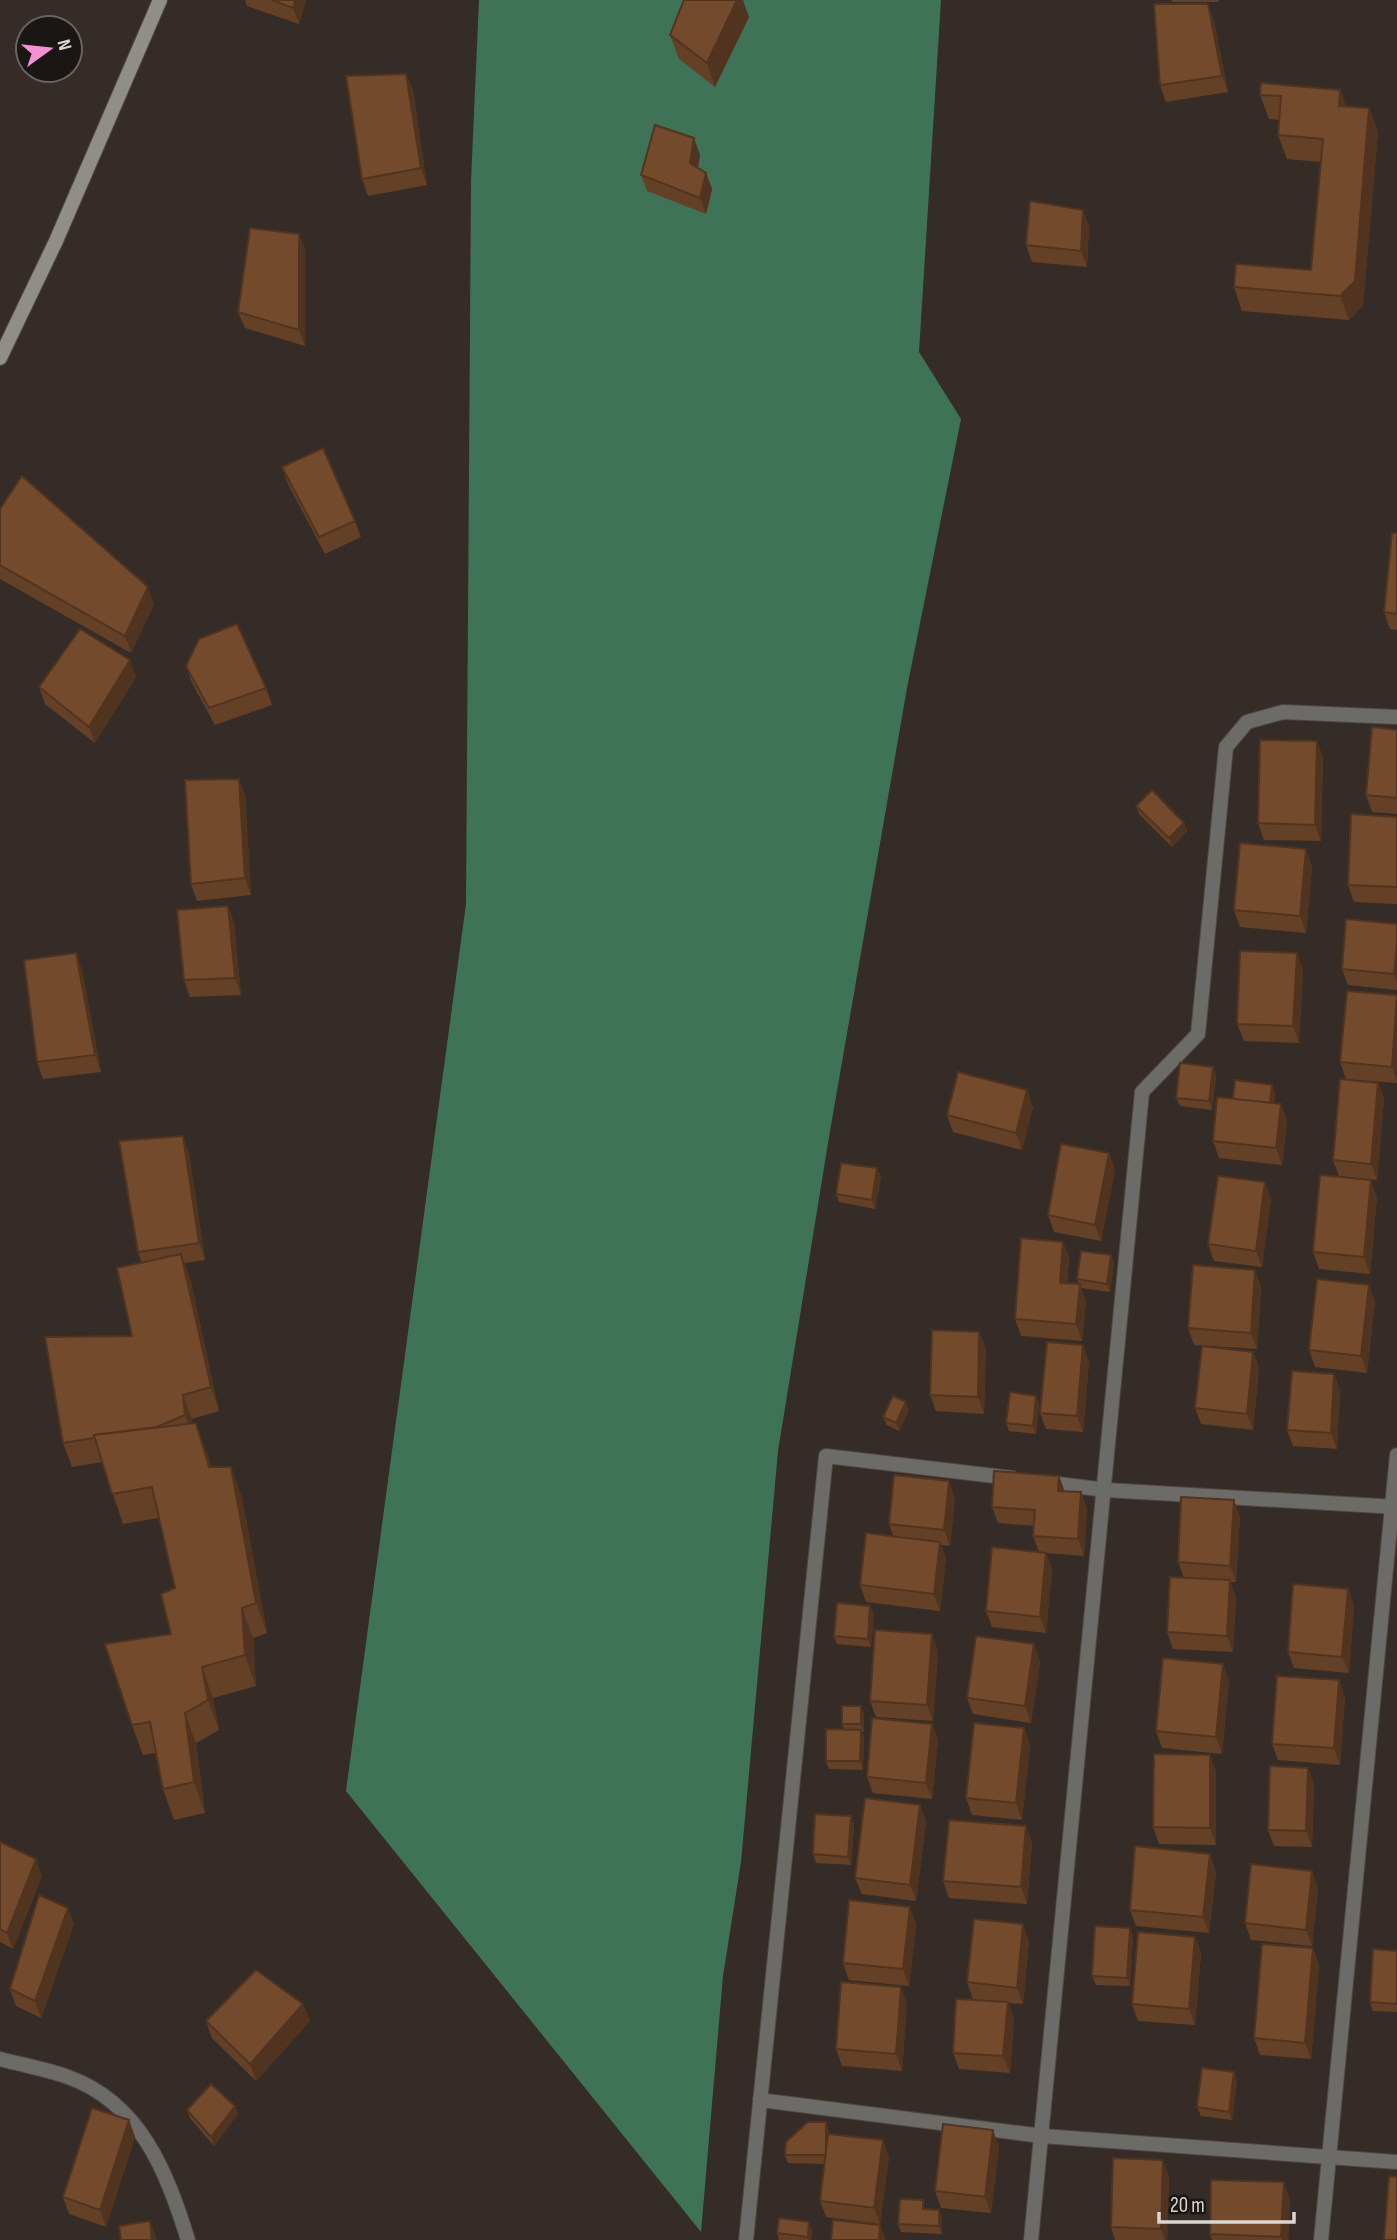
<svg xmlns="http://www.w3.org/2000/svg" width="1397" height="2240" font-family="'Sofia Sans Condensed',sans-serif">
  <style>
    .forest { fill: #3f7357 }
    .lines { fill: none; stroke-linecap: round; stroke-linejoin: round }
    .street-casing { stroke: #504743; stroke-width: 16 }
    .secondary-casing { stroke: #504743; stroke-width: 16 }
    .street { stroke: #6d6b67; stroke-width: 14 }
    .secondary { stroke: #908e87; stroke-width: 14 }
    .wall { fill: #644027 }
    .shaded-wall { fill: #513420 }
    .building { fill: #744a2d; stroke: #513420; stroke-width: 2 }
  </style>
  <rect width="100%" height="100%" fill="#352c27"/>
  <polygon class="forest" points="479,0 941,0 919,352 961,419 907,688 829,1137 778,1451 741,1862 723,1976 701,2232 346,1791 466,904 471,181"/>
  <g class="lines">
    <g class="street-casing">
      <g id="street">
        <polyline points="1042,1482 1106,1490 1397,1507"/>
        <path d="M 0,2059 C 22,2065 46,2069 68,2077 C 141,2103 167,2173 188,2240"/>
        <polyline points="760,2100 1042,2136 1397,2162"/>
        <polyline points="746,2240 826,1456 1012,1478"/>
        <polyline points="1031,2240 1142,1092 1198,1034 1226,747 1247,722 1283,712 1397,717"/>
        <polyline points="1321,2240 1397,1455"/>
      </g>
    </g>
    <g class="secondary-casing">
      <polyline id="secondary" points="0,358 56,241 160,0"/>
    </g>
    <use href="#street" class="street"/>
    <use href="#secondary" class="secondary"/>
  </g>
  <g class="wall">
    <polygon points="245,0 306,0 299,24 247,6"/>
    <polygon points="1171,0 1219,0 1219,2 1172,2"/>
    <polygon points="749,17 715,87 679,59 670,35"/>
    <polygon points="1214,21 1228,92 1166,102 1160,85"/>
    <polygon points="406,74 413,91 427,185 368,196 362,179"/>
    <polygon points="1340,90 1346,106 1369,108 1378,132 1363,305 1349,320 1242,311 1234,287 1311,270 1321,162 1287,159 1278,135 1279,120 1269,119 1260,95"/>
    <polygon points="700,155 698,168 706,173 712,189 706,214 647,191 641,175"/>
    <polygon points="1089,226 1087,267 1032,262 1026,245"/>
    <polygon points="305,250 305,346 245,328 238,312"/>
    <polygon points="282,467 355,521 361,537 325,554 288,484"/>
    <polygon points="0,509 154,604 131,653 0,579"/>
    <polygon points="1397,533 1397,630 1390,629 1384,612"/>
    <polygon points="186,666 266,688 272,705 215,725 192,683"/>
    <polygon points="136,677 95,743 45,704 39,687"/>
    <polygon points="1397,730 1397,814 1372,812 1366,795"/>
    <polygon points="1317,741 1323,758 1321,841 1264,840 1258,823"/>
    <polygon points="245,795 251,895 197,901 191,884"/>
    <polygon points="1136,806 1184,823 1187,831 1172,847 1139,814"/>
    <polygon points="1397,817 1397,904 1354,902 1348,885"/>
    <polygon points="1312,866 1306,933 1240,927 1234,910"/>
    <polygon points="228,906 234,923 241,995 190,997 184,980"/>
    <polygon points="1397,924 1397,990 1348,985 1342,969"/>
    <polygon points="76,953 82,970 101,1072 43,1079 37,1062"/>
    <polygon points="1303,969 1299,1043 1244,1041 1237,1024"/>
    <polygon points="1397,995 1397,1083 1346,1079 1340,1062"/>
    <polygon points="1213,1067 1216,1076 1212,1110 1180,1106 1176,1098"/>
    <polygon points="1378,1083 1384,1099 1377,1180 1339,1176 1333,1160"/>
    <polygon points="1272,1085 1275,1093 1274,1103 1287,1120 1282,1165 1219,1158 1213,1141 1233,1099"/>
    <polygon points="1033,1107 1022,1150 953,1132 947,1115"/>
    <polygon points="189,1153 205,1260 184,1263 190,1278 219,1411 192,1419 192,1424 207,1454 211,1467 231,1467 242,1498 267,1633 253,1638 256,1686 213,1698 219,1730 196,1743 205,1813 174,1820 163,1789 156,1753 143,1755 132,1725 171,1634 175,1588 159,1518 123,1524 102,1462 72,1467 63,1443 132,1336 142,1263 138,1252"/>
    <polygon points="1109,1153 1115,1170 1101,1241 1054,1232 1048,1215"/>
    <polygon points="881,1177 875,1209 839,1202 836,1194"/>
    <polygon points="1377,1197 1370,1274 1319,1269 1313,1252"/>
    <polygon points="1271,1199 1262,1267 1214,1261 1208,1244"/>
    <polygon points="1063,1242 1069,1258 1067,1284 1079,1284 1077,1279 1111,1255 1114,1263 1110,1292 1081,1288 1086,1301 1082,1341 1021,1336 1015,1319"/>
    <polygon points="1255,1270 1261,1287 1257,1349 1194,1345 1188,1328"/>
    <polygon points="1375,1301 1367,1373 1315,1367 1309,1350"/>
    <polygon points="986,1348 984,1414 936,1411 930,1395"/>
    <polygon points="1253,1352 1259,1368 1253,1430 1201,1424 1195,1408"/>
    <polygon points="1089,1361 1083,1432 1046,1429 1040,1413"/>
    <polygon points="1334,1374 1340,1391 1337,1449 1293,1446 1287,1430"/>
    <polygon points="1036,1396 1039,1404 1036,1434 1009,1431 1006,1423"/>
    <polygon points="909,1410 899,1431 887,1425 883,1417"/>
    <polygon points="1059,1476 1064,1491 1081,1492 1087,1509 1084,1556 1046,1553 1052,1569 1046,1633 992,1627 986,1611 1039,1552 1033,1536 1034,1526 998,1523 992,1507"/>
    <polygon points="955,1498 950,1546 941,1545 946,1559 940,1611 866,1602 860,1585 893,1536 889,1524"/>
    <polygon points="1240,1516 1236,1582 1230,1582 1236,1597 1233,1652 1173,1649 1167,1632 1184,1578 1178,1562"/>
    <polygon points="1348,1589 1354,1606 1349,1673 1294,1668 1288,1652"/>
    <polygon points="874,1614 871,1647 837,1644 834,1636"/>
    <polygon points="938,1651 933,1721 876,1717 870,1701"/>
    <polygon points="1040,1661 1031,1723 973,1714 967,1698"/>
    <polygon points="1229,1681 1222,1754 1162,1748 1156,1731"/>
    <polygon points="1345,1696 1340,1765 1278,1760 1272,1744"/>
    <polygon points="864,1714 864,1732 862,1732 864,1738 863,1770 829,1769 826,1761 844,1729 842,1724"/>
    <polygon points="932,1724 938,1740 932,1799 873,1793 867,1777"/>
    <polygon points="1024,1728 1030,1745 1022,1820 972,1815 966,1798"/>
    <polygon points="1216,1771 1216,1845 1159,1844 1153,1827"/>
    <polygon points="1314,1784 1312,1847 1274,1846 1268,1830"/>
    <polygon points="920,1805 926,1822 916,1901 862,1894 855,1878"/>
    <polygon points="851,1816 854,1825 851,1865 816,1863 813,1854"/>
    <polygon points="0,1842 42,1876 13,1949 0,1942"/>
    <polygon points="1032,1843 1027,1904 949,1898 943,1881"/>
    <polygon points="1216,1871 1209,1933 1136,1926 1130,1910"/>
    <polygon points="1318,1887 1312,1946 1251,1940 1245,1923"/>
    <polygon points="916,1923 909,1986 849,1980 843,1963"/>
    <polygon points="74,1924 41,2018 16,2006 10,1989"/>
    <polygon points="1130,1928 1133,1937 1130,1986 1096,1985 1092,1976"/>
    <polygon points="1195,1937 1201,1953 1195,2025 1138,2021 1132,2004"/>
    <polygon points="1029,1941 1023,2004 1008,2003 1014,2019 1010,2073 959,2069 953,2053 1003,2002 973,1999 967,1982"/>
    <polygon points="1313,1948 1319,1965 1311,2059 1260,2055 1254,2038"/>
    <polygon points="1397,1951 1397,2012 1373,2011 1370,2002"/>
    <polygon points="907,2003 902,2071 842,2066 836,2049"/>
    <polygon points="303,2004 310,2021 256,2081 212,2038 206,2021"/>
    <polygon points="1234,2072 1237,2081 1232,2120 1201,2116 1197,2107"/>
    <polygon points="235,2106 238,2114 214,2146 190,2118 187,2110"/>
    <polygon points="129,2120 135,2137 106,2227 69,2214 63,2197"/>
    <polygon points="826,2122 829,2134 889,2157 880,2224 826,2217 820,2201 825,2164 788,2163 785,2155"/>
    <polygon points="999,2146 991,2213 941,2208 935,2191"/>
    <polygon points="1169,2176 1167,2240 1115,2240 1111,2227"/>
    <polygon points="1290,2199 1288,2240 1212,2240 1210,2234"/>
    <polygon points="926,2210 939,2210 942,2219 942,2234 901,2232 898,2224"/>
    <polygon points="812,2230 811,2240 775,2240 779,2240 777,2233"/>
  </g>
  <g class="shaded-wall">
    <polygon points="295,0 306,0 299,24 293,8"/>
    <polygon points="737,0 743,0 749,17 715,87 707,63"/>
    <polygon points="1208,4 1214,21 1228,92 1222,76"/>
    <polygon points="406,74 413,91 427,185 421,168"/>
    <polygon points="1340,90 1349,114 1339,106"/>
    <polygon points="1369,108 1378,132 1363,305 1349,320 1340,296"/>
    <polygon points="694,138 700,155 696,179 690,163"/>
    <polygon points="706,173 712,189 706,214 700,198"/>
    <polygon points="1083,210 1089,226 1087,267 1081,251"/>
    <polygon points="299,234 305,250 305,346 299,330"/>
    <polygon points="148,587 154,604 131,653 125,636"/>
    <polygon points="130,660 136,677 95,743 89,727"/>
    <polygon points="1317,741 1323,758 1321,841 1315,825"/>
    <polygon points="239,779 245,795 251,895 245,878"/>
    <polygon points="1184,823 1187,831 1172,847 1169,838"/>
    <polygon points="1306,849 1312,866 1306,933 1300,916"/>
    <polygon points="228,906 234,923 241,995 235,978"/>
    <polygon points="1397,942 1397,982 1394,974"/>
    <polygon points="76,953 82,970 101,1072 95,1055"/>
    <polygon points="1297,953 1303,969 1299,1043 1293,1026"/>
    <polygon points="1397,1003 1397,1081 1392,1067"/>
    <polygon points="1213,1067 1216,1076 1212,1110 1209,1101"/>
    <polygon points="1378,1083 1384,1099 1377,1180 1371,1164"/>
    <polygon points="1272,1085 1275,1093 1273,1114 1269,1106"/>
    <polygon points="1027,1090 1033,1107 1022,1150 1016,1133"/>
    <polygon points="1281,1104 1287,1120 1282,1165 1276,1148"/>
    <polygon points="183,1136 189,1153 205,1260 199,1243"/>
    <polygon points="1109,1153 1115,1170 1101,1241 1095,1225"/>
    <polygon points="877,1168 881,1177 875,1209 872,1200"/>
    <polygon points="1371,1180 1377,1197 1370,1274 1364,1257"/>
    <polygon points="1265,1182 1271,1199 1262,1267 1256,1251"/>
    <polygon points="1063,1242 1069,1258 1066,1300 1060,1283"/>
    <polygon points="181,1254 190,1278 219,1411 211,1387"/>
    <polygon points="1111,1255 1114,1263 1110,1292 1107,1284"/>
    <polygon points="1255,1270 1261,1287 1257,1349 1251,1333"/>
    <polygon points="1080,1284 1086,1301 1082,1341 1076,1324"/>
    <polygon points="1369,1285 1375,1301 1367,1373 1361,1356"/>
    <polygon points="979,1332 986,1348 984,1414 978,1397"/>
    <polygon points="1083,1345 1089,1361 1083,1432 1077,1416"/>
    <polygon points="1253,1352 1259,1368 1253,1430 1247,1414"/>
    <polygon points="1334,1374 1340,1391 1337,1449 1331,1433"/>
    <polygon points="183,1395 192,1419 193,1439 185,1415"/>
    <polygon points="1036,1396 1039,1404 1036,1434 1033,1426"/>
    <polygon points="906,1402 909,1410 899,1431 896,1423"/>
    <polygon points="196,1423 207,1454 220,1497 209,1467"/>
    <polygon points="231,1467 242,1498 267,1633 256,1603"/>
    <polygon points="1059,1476 1065,1492 1058,1491"/>
    <polygon points="949,1481 955,1498 950,1546 944,1530"/>
    <polygon points="1081,1492 1087,1509 1084,1556 1078,1539"/>
    <polygon points="1234,1500 1240,1516 1236,1582 1230,1566"/>
    <polygon points="940,1542 946,1559 940,1611 934,1594"/>
    <polygon points="1046,1553 1052,1569 1046,1633 1040,1617"/>
    <polygon points="1230,1580 1236,1597 1233,1652 1227,1636"/>
    <polygon points="1348,1589 1354,1606 1349,1673 1342,1657"/>
    <polygon points="870,1606 874,1614 871,1647 868,1639"/>
    <polygon points="242,1608 253,1638 256,1686 245,1655"/>
    <polygon points="932,1634 938,1651 933,1721 927,1705"/>
    <polygon points="1034,1644 1040,1661 1031,1723 1025,1706"/>
    <polygon points="1223,1664 1229,1681 1222,1754 1216,1737"/>
    <polygon points="202,1667 213,1698 219,1730 208,1700"/>
    <polygon points="1339,1680 1345,1696 1340,1765 1334,1748"/>
    <polygon points="861,1706 864,1714 864,1732 861,1724"/>
    <polygon points="185,1713 196,1743 205,1813 194,1782"/>
    <polygon points="932,1724 938,1740 932,1799 926,1783"/>
    <polygon points="1024,1728 1030,1745 1022,1820 1016,1803"/>
    <polygon points="861,1730 864,1738 863,1770 860,1761"/>
    <polygon points="1210,1755 1216,1771 1216,1845 1210,1828"/>
    <polygon points="1308,1768 1314,1784 1312,1847 1306,1831"/>
    <polygon points="920,1805 926,1822 916,1901 910,1885"/>
    <polygon points="851,1816 854,1825 851,1865 848,1857"/>
    <polygon points="1026,1826 1032,1843 1027,1904 1021,1887"/>
    <polygon points="1210,1854 1216,1871 1209,1933 1203,1917"/>
    <polygon points="36,1859 42,1876 13,1949 7,1933"/>
    <polygon points="1312,1871 1318,1887 1312,1946 1306,1930"/>
    <polygon points="910,1907 916,1923 909,1986 903,1969"/>
    <polygon points="68,1908 74,1924 41,2018 35,2001"/>
    <polygon points="1023,1924 1029,1941 1023,2004 1017,1988"/>
    <polygon points="1130,1928 1133,1937 1130,1986 1127,1978"/>
    <polygon points="1195,1937 1201,1953 1195,2025 1189,2009"/>
    <polygon points="1313,1948 1319,1965 1311,2059 1305,2043"/>
    <polygon points="901,1987 907,2003 902,2071 896,2054"/>
    <polygon points="1008,2002 1014,2019 1010,2073 1003,2056"/>
    <polygon points="303,2004 310,2021 256,2081 250,2064"/>
    <polygon points="1234,2072 1237,2081 1232,2120 1229,2112"/>
    <polygon points="235,2106 238,2114 214,2146 211,2137"/>
    <polygon points="129,2120 135,2137 106,2227 100,2210"/>
    <polygon points="826,2122 829,2131 829,2164 826,2155"/>
    <polygon points="993,2130 999,2146 991,2213 985,2197"/>
    <polygon points="883,2140 889,2157 880,2224 874,2208"/>
    <polygon points="1163,2160 1169,2176 1167,2240 1165,2240 1161,2229"/>
    <polygon points="1284,2182 1290,2199 1288,2240 1282,2240 1281,2237"/>
    <polygon points="939,2210 942,2219 942,2234 939,2226"/>
    <polygon points="150,2221 156,2238 156,2240 152,2240"/>
    <polygon points="809,2222 812,2230 811,2240 809,2240 808,2237"/>
    <polygon points="880,2225 886,2240 879,2240"/>
  </g>
  <g class="building">
    <polygon points="272,0 295,0 293,8"/>
    <polygon points="684,0 737,0 707,63 670,35"/>
    <polygon points="1154,4 1208,4 1222,76 1160,85"/>
    <polygon points="406,74 421,168 362,179 346,76"/>
    <polygon points="1261,83 1340,90 1339,106 1369,108 1355,281 1340,296 1234,287 1236,264 1311,270 1323,139 1278,135 1281,96 1260,95"/>
    <polygon points="655,125 694,138 690,163 706,173 700,198 641,175"/>
    <polygon points="1030,201 1083,210 1081,251 1026,245"/>
    <polygon points="250,228 299,234 299,330 238,312"/>
    <polygon points="323,448 355,521 319,537 282,467"/>
    <polygon points="22,476 148,587 125,636 0,565 0,509"/>
    <polygon points="1392,533 1397,533 1397,614 1384,612"/>
    <polygon points="237,624 266,688 209,708 186,666 199,639"/>
    <polygon points="80,629 130,660 89,727 39,687"/>
    <polygon points="1372,727 1397,730 1397,798 1366,795"/>
    <polygon points="1260,740 1317,741 1315,825 1258,823"/>
    <polygon points="239,779 245,878 191,884 185,780"/>
    <polygon points="1152,790 1184,823 1169,838 1136,806"/>
    <polygon points="1351,814 1397,817 1397,887 1348,885"/>
    <polygon points="1240,843 1306,849 1300,916 1234,910"/>
    <polygon points="228,906 235,978 184,980 177,910"/>
    <polygon points="1346,919 1397,924 1397,942 1394,974 1342,969"/>
    <polygon points="1240,951 1297,953 1293,1026 1237,1024"/>
    <polygon points="76,953 95,1055 37,1062 24,960"/>
    <polygon points="1347,991 1397,995 1392,1067 1340,1062"/>
    <polygon points="1180,1063 1213,1067 1209,1101 1176,1098"/>
    <polygon points="958,1072 1027,1090 1016,1133 947,1115"/>
    <polygon points="1340,1079 1378,1083 1371,1164 1333,1160"/>
    <polygon points="1235,1080 1272,1085 1270,1103 1233,1099"/>
    <polygon points="1217,1097 1281,1104 1276,1148 1213,1141"/>
    <polygon points="183,1136 199,1243 138,1252 119,1141"/>
    <polygon points="1061,1144 1109,1153 1095,1225 1048,1215"/>
    <polygon points="841,1163 877,1168 872,1200 836,1194"/>
    <polygon points="1320,1175 1371,1180 1364,1257 1313,1252"/>
    <polygon points="1218,1176 1265,1182 1256,1251 1208,1244"/>
    <polygon points="1021,1238 1063,1242 1060,1283 1080,1284 1076,1324 1015,1319"/>
    <polygon points="1081,1251 1111,1255 1107,1284 1077,1279"/>
    <polygon points="181,1254 211,1387 183,1395 185,1415 157,1427 94,1435 94,1438 63,1443 45,1337 132,1336 117,1268"/>
    <polygon points="1193,1265 1255,1270 1251,1333 1188,1328"/>
    <polygon points="1317,1279 1369,1285 1361,1356 1309,1350"/>
    <polygon points="932,1330 979,1332 978,1397 930,1395"/>
    <polygon points="1047,1342 1083,1345 1077,1416 1040,1413"/>
    <polygon points="1202,1346 1253,1352 1247,1414 1195,1408"/>
    <polygon points="1292,1371 1334,1374 1331,1433 1287,1430"/>
    <polygon points="1010,1392 1036,1396 1033,1426 1006,1423"/>
    <polygon points="893,1396 906,1402 896,1423 883,1417"/>
    <polygon points="196,1423 209,1467 231,1467 256,1603 242,1608 245,1655 202,1667 208,1700 185,1713 194,1782 163,1789 150,1722 132,1725 105,1644 171,1634 161,1594 175,1588 152,1487 112,1494 94,1435"/>
    <polygon points="994,1471 1059,1476 1058,1491 1081,1492 1078,1539 1033,1536 1035,1510 992,1507"/>
    <polygon points="894,1475 949,1481 944,1530 889,1524"/>
    <polygon points="1181,1497 1234,1500 1230,1566 1178,1562"/>
    <polygon points="866,1533 940,1542 934,1594 860,1585"/>
    <polygon points="992,1547 1046,1553 1040,1617 986,1611"/>
    <polygon points="1170,1577 1230,1580 1227,1636 1167,1632"/>
    <polygon points="1293,1584 1348,1589 1342,1657 1288,1652"/>
    <polygon points="837,1603 870,1606 868,1639 834,1636"/>
    <polygon points="875,1630 932,1634 927,1705 870,1701"/>
    <polygon points="976,1636 1034,1644 1025,1706 967,1698"/>
    <polygon points="1163,1658 1223,1664 1216,1737 1156,1731"/>
    <polygon points="1277,1676 1339,1680 1334,1748 1272,1744"/>
    <rect x="842" y="1706" width="19" height="18"/>
    <polygon points="872,1718 932,1724 926,1783 867,1777"/>
    <polygon points="974,1723 1024,1728 1016,1803 966,1798"/>
    <polygon points="826,1729 861,1730 860,1761 826,1761"/>
    <polygon points="1154,1754 1210,1755 1210,1828 1153,1827"/>
    <polygon points="1270,1766 1308,1768 1306,1831 1268,1830"/>
    <polygon points="865,1798 920,1805 910,1885 855,1878"/>
    <polygon points="815,1814 851,1816 848,1857 813,1854"/>
    <polygon points="949,1820 1026,1826 1021,1887 943,1881"/>
    <polygon points="0,1842 36,1859 7,1933 0,1929"/>
    <polygon points="1135,1846 1210,1854 1203,1917 1130,1910"/>
    <polygon points="1251,1864 1312,1871 1306,1930 1245,1923"/>
    <polygon points="39,1895 68,1908 35,2001 10,1989"/>
    <polygon points="849,1900 910,1907 903,1969 843,1963"/>
    <polygon points="974,1919 1023,1924 1017,1988 967,1982"/>
    <polygon points="1095,1926 1130,1928 1127,1978 1092,1976"/>
    <polygon points="1138,1932 1195,1937 1189,2009 1132,2004"/>
    <polygon points="1262,1944 1313,1948 1305,2043 1254,2038"/>
    <polygon points="1373,1949 1397,1951 1397,2004 1370,2002"/>
    <polygon points="256,1970 303,2004 250,2064 206,2021"/>
    <polygon points="841,1982 901,1987 896,2054 836,2049"/>
    <polygon points="956,1999 1008,2002 1003,2056 953,2053"/>
    <polygon points="1202,2068 1234,2072 1229,2112 1197,2107"/>
    <polygon points="211,2084 235,2106 211,2137 187,2110"/>
    <polygon points="92,2108 129,2120 100,2210 63,2197"/>
    <polygon points="808,2122 826,2122 826,2155 785,2155 786,2142"/>
    <polygon points="943,2124 993,2130 985,2197 935,2191"/>
    <polygon points="828,2134 883,2140 874,2208 820,2201"/>
    <polygon points="1113,2158 1163,2160 1161,2229 1111,2227"/>
    <polygon points="1389,2176 1397,2177 1397,2240 1384,2240"/>
    <polygon points="1211,2180 1284,2182 1281,2237 1210,2234"/>
    <polygon points="900,2199 923,2200 923,2209 939,2210 939,2226 898,2224"/>
    <polygon points="779,2218 809,2222 808,2237 777,2233"/>
    <polygon points="833,2220 880,2225 879,2240 831,2240"/>
    <polygon points="150,2221 152,2240 121,2240 119,2226"/>
  </g>
  <g transform="translate(49 49) rotate(75)"><circle r="33" fill="#191613" stroke="#676360" stroke-width="2"/>
  <path d="M0-5L12 26L0 18L-12 26Z" fill="#f491d3"/>
  <text y="-10" font-size="19" font-weight="bold" text-anchor="middle" fill="#dcd6d3">N</text>
  </g>
  <path d="M1159 2212v10h135v-10" fill="none" stroke="#dcd6d3" stroke-width="3.5"/>
  <text x="1170" y="2212" font-size="21" fill="#dcd6d3" stroke="#191613" stroke-width="5" paint-order="stroke">20 m</text>
</svg>
